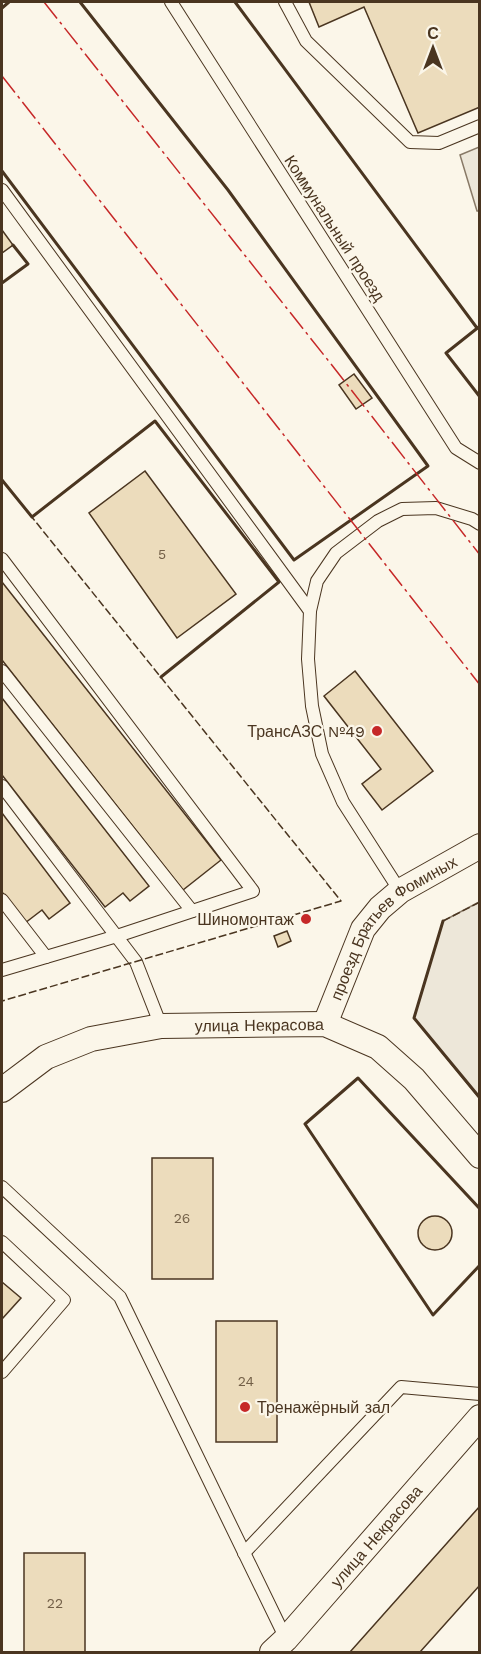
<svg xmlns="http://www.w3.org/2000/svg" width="481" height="1654" font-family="'Work Sans',sans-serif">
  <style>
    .parking { fill: #ede7d9; stroke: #887966; stroke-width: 1.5 }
    .building { fill: #ecdcbc; stroke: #4a3520; stroke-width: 1.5 }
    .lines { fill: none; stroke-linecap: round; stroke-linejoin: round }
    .service-casing { stroke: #4a3520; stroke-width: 14 }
    .minor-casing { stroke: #4a3520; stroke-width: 26 }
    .service { stroke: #fbf6e9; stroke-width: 12 }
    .minor { stroke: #fbf6e9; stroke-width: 24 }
    .fence { stroke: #4a3520; stroke-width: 1.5; stroke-dasharray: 8 3; stroke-linecap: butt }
    .wall { stroke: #4a3520; stroke-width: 3 }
    .power { stroke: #c62828; stroke-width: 1.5; stroke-dasharray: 21 4.5 3 4.5; stroke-linecap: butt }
    .poi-dot { fill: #c62828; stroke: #fbf6e9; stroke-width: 2 }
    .labels { text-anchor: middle; stroke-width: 4.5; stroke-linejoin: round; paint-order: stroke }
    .number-label { font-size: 14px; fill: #725f47 }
    .street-label { font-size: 16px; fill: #4a3520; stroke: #fbf6e9 }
    .poi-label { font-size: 16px; fill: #4a3520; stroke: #fbf6e9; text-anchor: end }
  </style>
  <rect width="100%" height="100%" fill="#fbf6e9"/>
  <g class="parking">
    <polygon points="479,147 480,211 477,211 460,155"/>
    <polygon points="479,902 479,1098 414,1018 443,921"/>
  </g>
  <g class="building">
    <polygon points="309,2 480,2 480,107 418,133 364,7 319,27"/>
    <polygon points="2,230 13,245 2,253"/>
    <polygon points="354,374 372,398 356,409 339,385"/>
    <polygon points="145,471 236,594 177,638 89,513"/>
    <polygon points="2,582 221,860 183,890 2,660"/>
    <polygon points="355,671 433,771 382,810 362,784 381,769 324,696"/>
    <polygon points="2,698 149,886 130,901 123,893 105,907 2,775"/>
    <polygon points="2,813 70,903 49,919 42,910 25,923 2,892"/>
    <polygon points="287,931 291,941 278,947 274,936"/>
    <rect x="152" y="1158" width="61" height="121"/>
    <circle cx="435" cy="1233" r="17"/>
    <polygon points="2,1282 21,1298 2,1319"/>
    <rect x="216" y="1321" width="61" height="121"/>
    <polygon points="480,1506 480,1585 420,1652 350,1652"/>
    <rect x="24" y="1553" width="61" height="99"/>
  </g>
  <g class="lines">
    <g class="service-casing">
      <g id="service">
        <polyline points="171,2 456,448 480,463"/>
        <polyline points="285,2 306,41 410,142 439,143 480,126"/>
        <polyline points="2,190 310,611"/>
        <polyline points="2,559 253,891 117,936 2,970"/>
        <polyline points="2,671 192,911"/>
        <polyline points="2,786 136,962 161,1026"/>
        <polyline points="400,891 343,802 322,754 312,706 308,659 310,611 317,581 336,553 378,521 402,509 436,508 472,519 480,524"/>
        <polyline points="2,900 46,957"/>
        <polyline points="2,1187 120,1297 286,1639"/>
        <polyline points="2,1242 64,1300 2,1372"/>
        <polyline points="244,1553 401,1387 480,1394"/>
      </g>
    </g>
    <g class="minor-casing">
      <g id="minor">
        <path id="s1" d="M 325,1024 L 363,929 L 380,908 L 400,891 L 480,846"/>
        <path id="s2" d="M 2,1090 L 46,1057 L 91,1039 L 161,1026 L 325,1024 L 378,1047 L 414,1079 L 480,1156"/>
        <path id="s3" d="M 272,1652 L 286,1639 L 480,1417"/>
      </g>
    </g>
    <use href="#service" class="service"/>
    <use href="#minor" class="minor"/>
    <g class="fence">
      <polyline points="2,480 341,901 2,1001"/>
      <polyline points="443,921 480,902"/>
    </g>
    <g class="wall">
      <polyline points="235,2 477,328"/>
      <polyline points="2,8 9,2"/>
      <polyline points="2,171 294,560 428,466 228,190 80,2"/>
      <polyline points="2,283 28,264 13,245"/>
      <polyline points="480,326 446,353 480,397"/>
      <polyline points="2,480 32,517 155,421 279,582 161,677"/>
      <polyline points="443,921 414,1018 480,1098"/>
      <polyline points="480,1209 358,1078 305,1124 433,1315 480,1265"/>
    </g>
    <g class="power">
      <polyline points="44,2 331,364 480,555"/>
      <polyline points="2,76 480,685"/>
    </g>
  </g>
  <g class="poi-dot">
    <circle cx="377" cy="731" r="6"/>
    <circle cx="306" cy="919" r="6"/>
    <circle cx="245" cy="1407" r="6"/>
  </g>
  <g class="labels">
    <g class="number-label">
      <text x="162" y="559">5</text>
      <text x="182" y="1223">26</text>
      <text x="246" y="1386">24</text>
      <text x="55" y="1608">22</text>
    </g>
    <g class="street-label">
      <text transform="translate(335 228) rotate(57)" y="6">Коммунальный проезд</text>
      <text dy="6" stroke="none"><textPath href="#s1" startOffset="123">проезд Братьев Фоминых</textPath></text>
      <text dy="6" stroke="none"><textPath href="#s2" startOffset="273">улица Некрасова</textPath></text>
      <text dy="6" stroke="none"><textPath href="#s3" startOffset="156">улица Некрасова</textPath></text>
    </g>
    <g class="poi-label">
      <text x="365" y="737">ТрансАЗС №49</text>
      <text x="294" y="925">Шиномонтаж</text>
      <text x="257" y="1413" text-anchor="start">Тренажёрный зал</text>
    </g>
  </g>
  <rect width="481" height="1654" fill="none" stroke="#4a3520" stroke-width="6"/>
  <g transform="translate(433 48)" stroke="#fbf6e9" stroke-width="4.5" paint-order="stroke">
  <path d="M0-4.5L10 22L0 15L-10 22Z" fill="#4a3520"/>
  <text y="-9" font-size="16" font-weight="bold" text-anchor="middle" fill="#4a3520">С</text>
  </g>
</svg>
